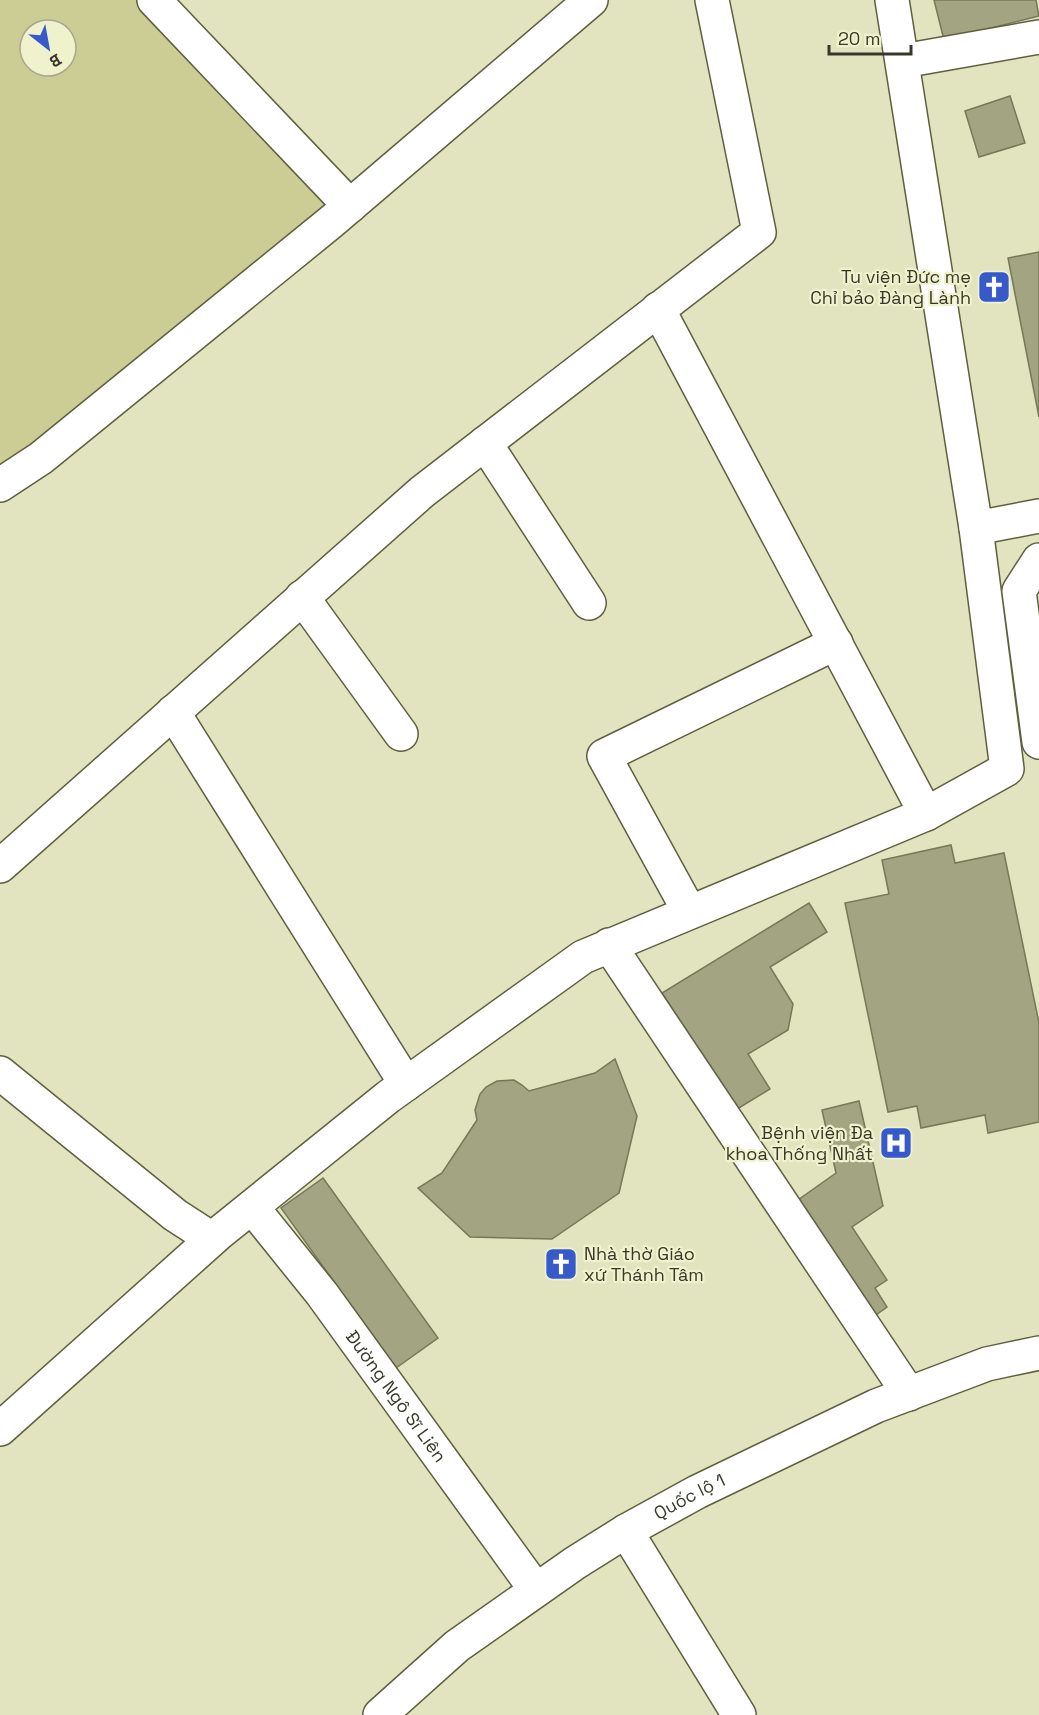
<svg xmlns="http://www.w3.org/2000/svg" width="1039" height="1715" font-family="'Space Grotesk',sans-serif">
  <style>
    .green { fill: #cbcd94; fill-rule: evenodd }
    .building { fill: #a3a482; stroke: #777857; stroke-width: 1.5 }
    .lines { fill: none; stroke-linecap: round; stroke-linejoin: round }
    .minor-casing { stroke: #5e5f3f; stroke-width: 36 }
    .major-casing { stroke: #5e5f3f; stroke-width: 36 }
    .highway-casing { stroke: #5e5f3f; stroke-width: 36 }
    .minor { stroke: #fff; stroke-width: 33 }
    .major { stroke: #fff; stroke-width: 33 }
    .highway { stroke: #fff; stroke-width: 33 }
    .labels { text-anchor: middle; stroke-width: 4.5; stroke-linejoin: round; paint-order: stroke }
    .poi-label { font-size: 18px; fill: #38382a; stroke: #f0f2cd; text-anchor: end }
    .street-label { font-size: 18px; fill: #38382a; stroke: #f0f2cd }
  </style>
  <rect width="100%" height="100%" fill="#e2e4c0"/>
  <path class="green" d="M 0,0 L 145,0 L 339,204 L 0,473 ZM 30,30 L 66,30 L 66,66 L 30,66 Z"/>
  <g class="building">
    <polygon points="934,0 1036,0 1039,16 944,40"/>
    <polygon points="1010,96 1025,143 979,157 965,111"/>
    <polygon points="1039,252 1039,417 1008,258"/>
    <polygon points="951,845 955,863 1004,853 1039,1023 1039,1122 988,1133 985,1115 921,1128 917,1106 888,1112 845,903 889,894 882,860"/>
    <polygon points="809,903 827,932 770,967 793,1004 788,1030 748,1054 770,1089 734,1111 662,993"/>
    <polygon points="615,1059 637,1116 619,1193 552,1239 470,1237 418,1188 442,1173 477,1120 475,1110 480,1094 486,1087 497,1081 514,1080 522,1085 529,1091 595,1073"/>
    <polygon points="859,1101 883,1206 852,1227 887,1280 875,1288 887,1307 876,1315 798,1200 836,1173 822,1110"/>
    <polygon points="323,1178 438,1338 396,1368 281,1208"/>
  </g>
  <g class="lines">
    <g class="minor-casing">
      <g id="minor">
        <polyline points="154,0 350,206"/>
        <polyline points="903,61 1039,37"/>
        <polyline points="658,309 926,814"/>
        <polyline points="485,443 589,603"/>
        <polyline points="0,485 41,458 331,222 591,0"/>
        <polyline points="976,528 1039,516"/>
        <polyline points="1039,560 1019,591 1039,742"/>
        <polyline points="302,597 401,734"/>
        <polyline points="173,712 406,1084"/>
        <polyline points="0,866 422,492 759,232 712,0"/>
        <polyline points="689,911 604,756 836,643"/>
        <polyline points="609,945 909,1394"/>
        <polyline points="0,1073 175,1215 212,1239"/>
        <path id="s1" d="M 252,1207 L 322,1294 L 536,1590"/>
        <polyline points="0,1429 218,1234 388,1097 583,957 926,814 1007,769 976,528 892,0"/>
      </g>
    </g>
    <g class="major-casing">
      <polyline id="major" points="626,1531 739,1715"/>
    </g>
    <g class="highway-casing">
      <g id="highway">
        <path id="s2" d="M 380,1715 L 457,1646 L 575,1563 L 626,1531 L 697,1492 L 876,1406 L 987,1364 L 1039,1353"/>
      </g>
    </g>
    <use href="#minor" class="minor"/>
    <use href="#major" class="major"/>
    <use href="#highway" class="highway"/>
  </g>
  <defs>
    <g id="church-square" transform="scale(1.725)"><rect x="-9" y="-9" width="18" height="18" rx="4" fill="#375acb" stroke="#f0f2cd"/><path d="M-1.2-6h2.4v3.5h3.3v2.4h-3.3V6h-2.4V-.1h-3.3v-2.4h3.3Z" fill="#fff"/></g>
    <g id="hospital-square" transform="scale(1.725)"><rect x="-9" y="-9" width="18" height="18" rx="4" fill="#375acb" stroke="#f0f2cd"/><path d="M-5-5h3v3.5h4V-5h3V5h-3V1.5h-4V5h-3Z" fill="#fff"/></g>
  </defs>
  <g fill-rule="evenodd">
    <use href="#church-square" x="994" y="287"/>
    <use href="#hospital-square" x="896" y="1143"/>
    <use href="#church-square" x="561" y="1264"/>
  </g>
  <g class="labels">
    <g class="poi-label">
      <text x="971" y="283">Tu viện Đức mẹ<tspan x="971" dy="21">Chỉ bảo Đàng Lành</tspan></text>
      <text x="873" y="1139">Bệnh viện Đa<tspan x="873" dy="21">khoa Thống Nhất</tspan></text>
      <text x="584" y="1260" text-anchor="start">Nhà thờ Giáo<tspan x="584" dy="21">xứ Thánh Tâm</tspan></text>
    </g>
    <g class="street-label">
      <text dy="6" stroke="none"><textPath href="#s1" startOffset="238">Đường Ngô Sĩ Liên</textPath></text>
      <text dy="6" stroke="none"><textPath href="#s2" startOffset="380">Quốc lộ 1</textPath></text>
    </g>
  </g>
  <g transform="translate(48 48) rotate(149)"><circle r="28" fill="#f0f2cd" stroke="#a6a88c" stroke-width="1.5"/>
  <path d="M0-4.5L10 22L0 15L-10 22Z" fill="#375acb"/>
  <text y="-9" font-size="16" font-weight="bold" text-anchor="middle" fill="#38382a">B</text>
  </g>
  <path d="M829 45v9h82v-9" fill="none" stroke="#38382a" stroke-width="3"/>
  <text x="838" y="45" font-size="18" fill="#38382a" stroke="#f0f2cd" stroke-width="4.5" paint-order="stroke">20 m</text>
</svg>
